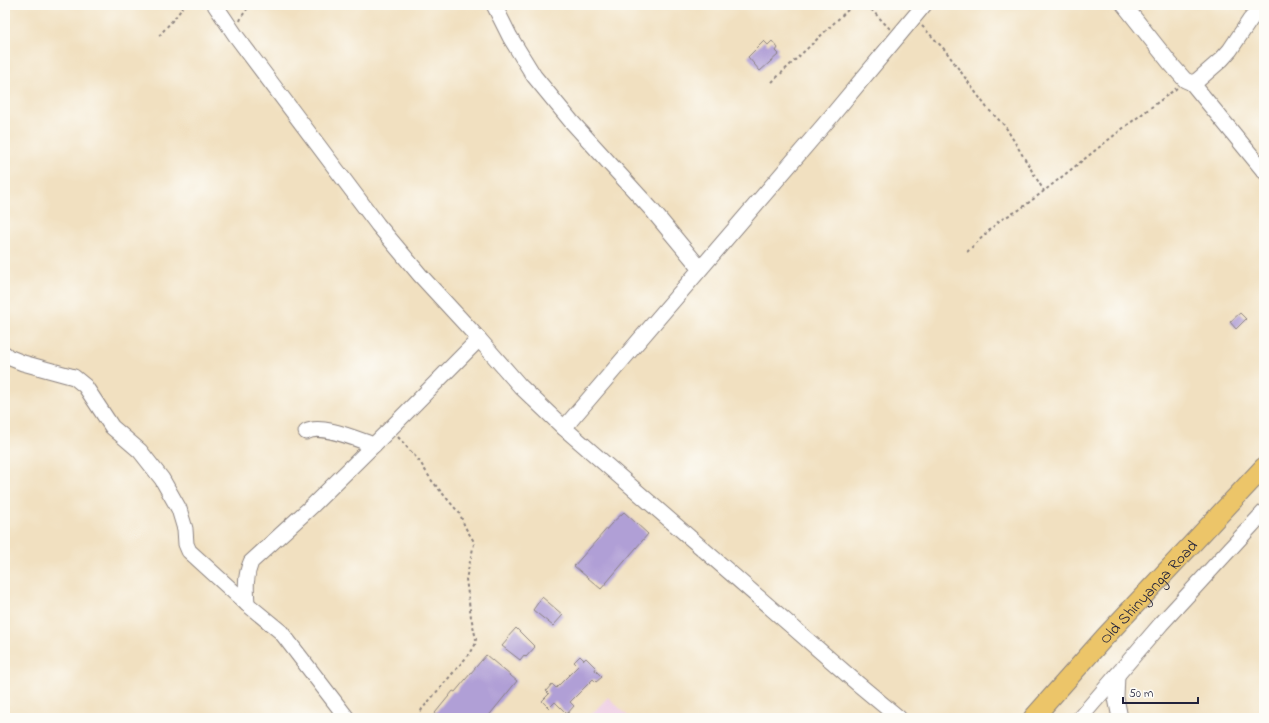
<svg xmlns="http://www.w3.org/2000/svg" width="1269" height="723" font-family="'Indie Flower',sans-serif">
  <style>
    .built { fill: #efd0e5 }
    .building { fill: #b09fd6 }
    .lines { fill: none; stroke-linecap: round; stroke-linejoin: round }
    .minor-casing { stroke: #8a817e; stroke-width: 17 }
    .major-casing { stroke: #8a817e; stroke-width: 21 }
    .path { stroke: #8a817e; stroke-width: 2; stroke-dasharray: 3 3; stroke-linecap: butt }
    .minor { stroke: #fff; stroke-width: 15 }
    .major { stroke: #ecc569; stroke-width: 19 }
    .labels { text-anchor: middle; stroke-width: 3.5; stroke-linejoin: round; paint-order: stroke }
    .street-label { font-size: 16px; fill: #22223b; stroke: #fdfcf7 }
  </style>
  <rect width="100%" height="100%" fill="#fdfcf7"/>
  <filter id="ink" filterUnits="userSpaceOnUse"><feTurbulence type="fractalNoise" baseFrequency=".025" numOctaves="2"/><feDisplacementMap in="SourceGraphic" scale="8" xChannelSelector="R" yChannelSelector="G"/><feConvolveMatrix kernelMatrix="1 2 1 2 8 2 1 2 1" color-interpolation-filters="sRGB"/></filter>
  <filter id="wash" filterUnits="userSpaceOnUse"><feTurbulence type="fractalNoise" baseFrequency=".012" numOctaves="4" result="noise"/><feDisplacementMap in="SourceGraphic" scale="16" xChannelSelector="R" yChannelSelector="G"/><feGaussianBlur stdDeviation="0.9" result="paint"/><feColorMatrix in="noise" values="0 0 0 0 0 0 0 0 0 0 0 0 0 0 0 0 0 1.4 0 .05"/><feComposite in="paint" operator="in"/></filter>
  <g filter="url(#wash)">
    <rect width="100%" height="100%" fill="#f1e0c0"/>
    <polygon class="built" points="608,697 630,718 588,718"/>
    <g id="blocks">
      <g class="building">
        <polygon points="764,41 768,45 772,41 778,48 776,51 779,54 760,71 748,57"/>
        <polygon points="1240,313 1246,319 1236,329 1230,322"/>
        <polygon points="624,512 648,534 601,589 574,566 611,524"/>
        <polygon points="542,597 563,615 553,626 533,610"/>
        <polygon points="516,628 535,647 526,657 524,655 520,660 502,646 508,639 507,638"/>
        <polygon points="486,655 517,681 487,718 431,718 453,691 455,692"/>
        <polygon points="580,656 584,660 586,658 596,668 595,670 602,677 596,682 593,679 570,702 574,706 567,714 555,702 549,708 542,701 549,694 546,691 552,684 556,688 578,666 574,662"/>
      </g>
    </g>
  </g>
  <g filter="url(#ink)">
    <use href="#blocks" fill-opacity="0" stroke="#8a817e" stroke-width="1"/>
    <g class="lines">
      <g class="minor-casing">
        <g id="minor">
          <polyline points="215,5 236,36 378,225 420,275 479,339 520,386 564,428 857,683 899,718"/>
          <polyline points="494,5 510,37 534,76 571,121 652,210 700,268"/>
          <polyline points="1124,5 1170,63 1185,80 1192,83 1198,80 1222,59 1230,50 1250,20 1263,5"/>
          <polyline points="1192,83 1264,171"/>
          <polyline points="5,354 8,357 23,363 74,377 85,386 112,427 140,451 162,479 179,509 185,529 186,544 189,551 247,604 281,632 347,718"/>
          <polyline points="564,428 829,119 924,5"/>
          <path d="M 306,432 C 321,423 358,440 374,445"/>
          <path d="M 247,604 C 246,589 245,576 251,562 L 312,506 L 391,428 L 479,339"/>
          <polyline points="1117,675 1116,698 1120,718"/>
          <polyline points="1080,718 1161,624 1264,512"/>
        </g>
      </g>
      <g class="major-casing">
        <g id="major">
          <path id="s1" d="M 1033,718 L 1104,638 L 1264,467"/>
        </g>
      </g>
      <g class="path">
        <polyline points="867,5 890,29"/>
        <polyline points="240,21 242,16 250,5"/>
        <polyline points="922,26 945,50 987,108 1005,126 1044,191"/>
        <polyline points="159,36 178,14 184,5"/>
        <polyline points="772,82 853,5"/>
        <polyline points="967,252 1000,220 1019,210 1044,191 1126,126 1177,88"/>
        <polyline points="398,437 420,462 432,481 460,514 465,527 473,540 474,544 466,579 471,617 476,639 475,645 471,652 422,709 418,718"/>
      </g>
      <use href="#minor" class="minor"/>
      <use href="#major" class="major"/>
    </g>
  </g>
  <g class="labels">
    <g class="street-label">
      <text dy="6" stroke="none"><textPath href="#s1" startOffset="171">Old Shinyanga Road</textPath></text>
    </g>
  </g>
  <rect width="1269" height="723" fill="none" stroke="#fdfcf7" stroke-width="20"/>
  <path d="M1123 697v6h75v-6" fill="none" stroke="#22223b" stroke-width="2"/>
  <text x="1129" y="697" font-size="12" fill="#22223b" stroke="#fdfcf7" stroke-width="3" paint-order="stroke">50 m</text>
</svg>
